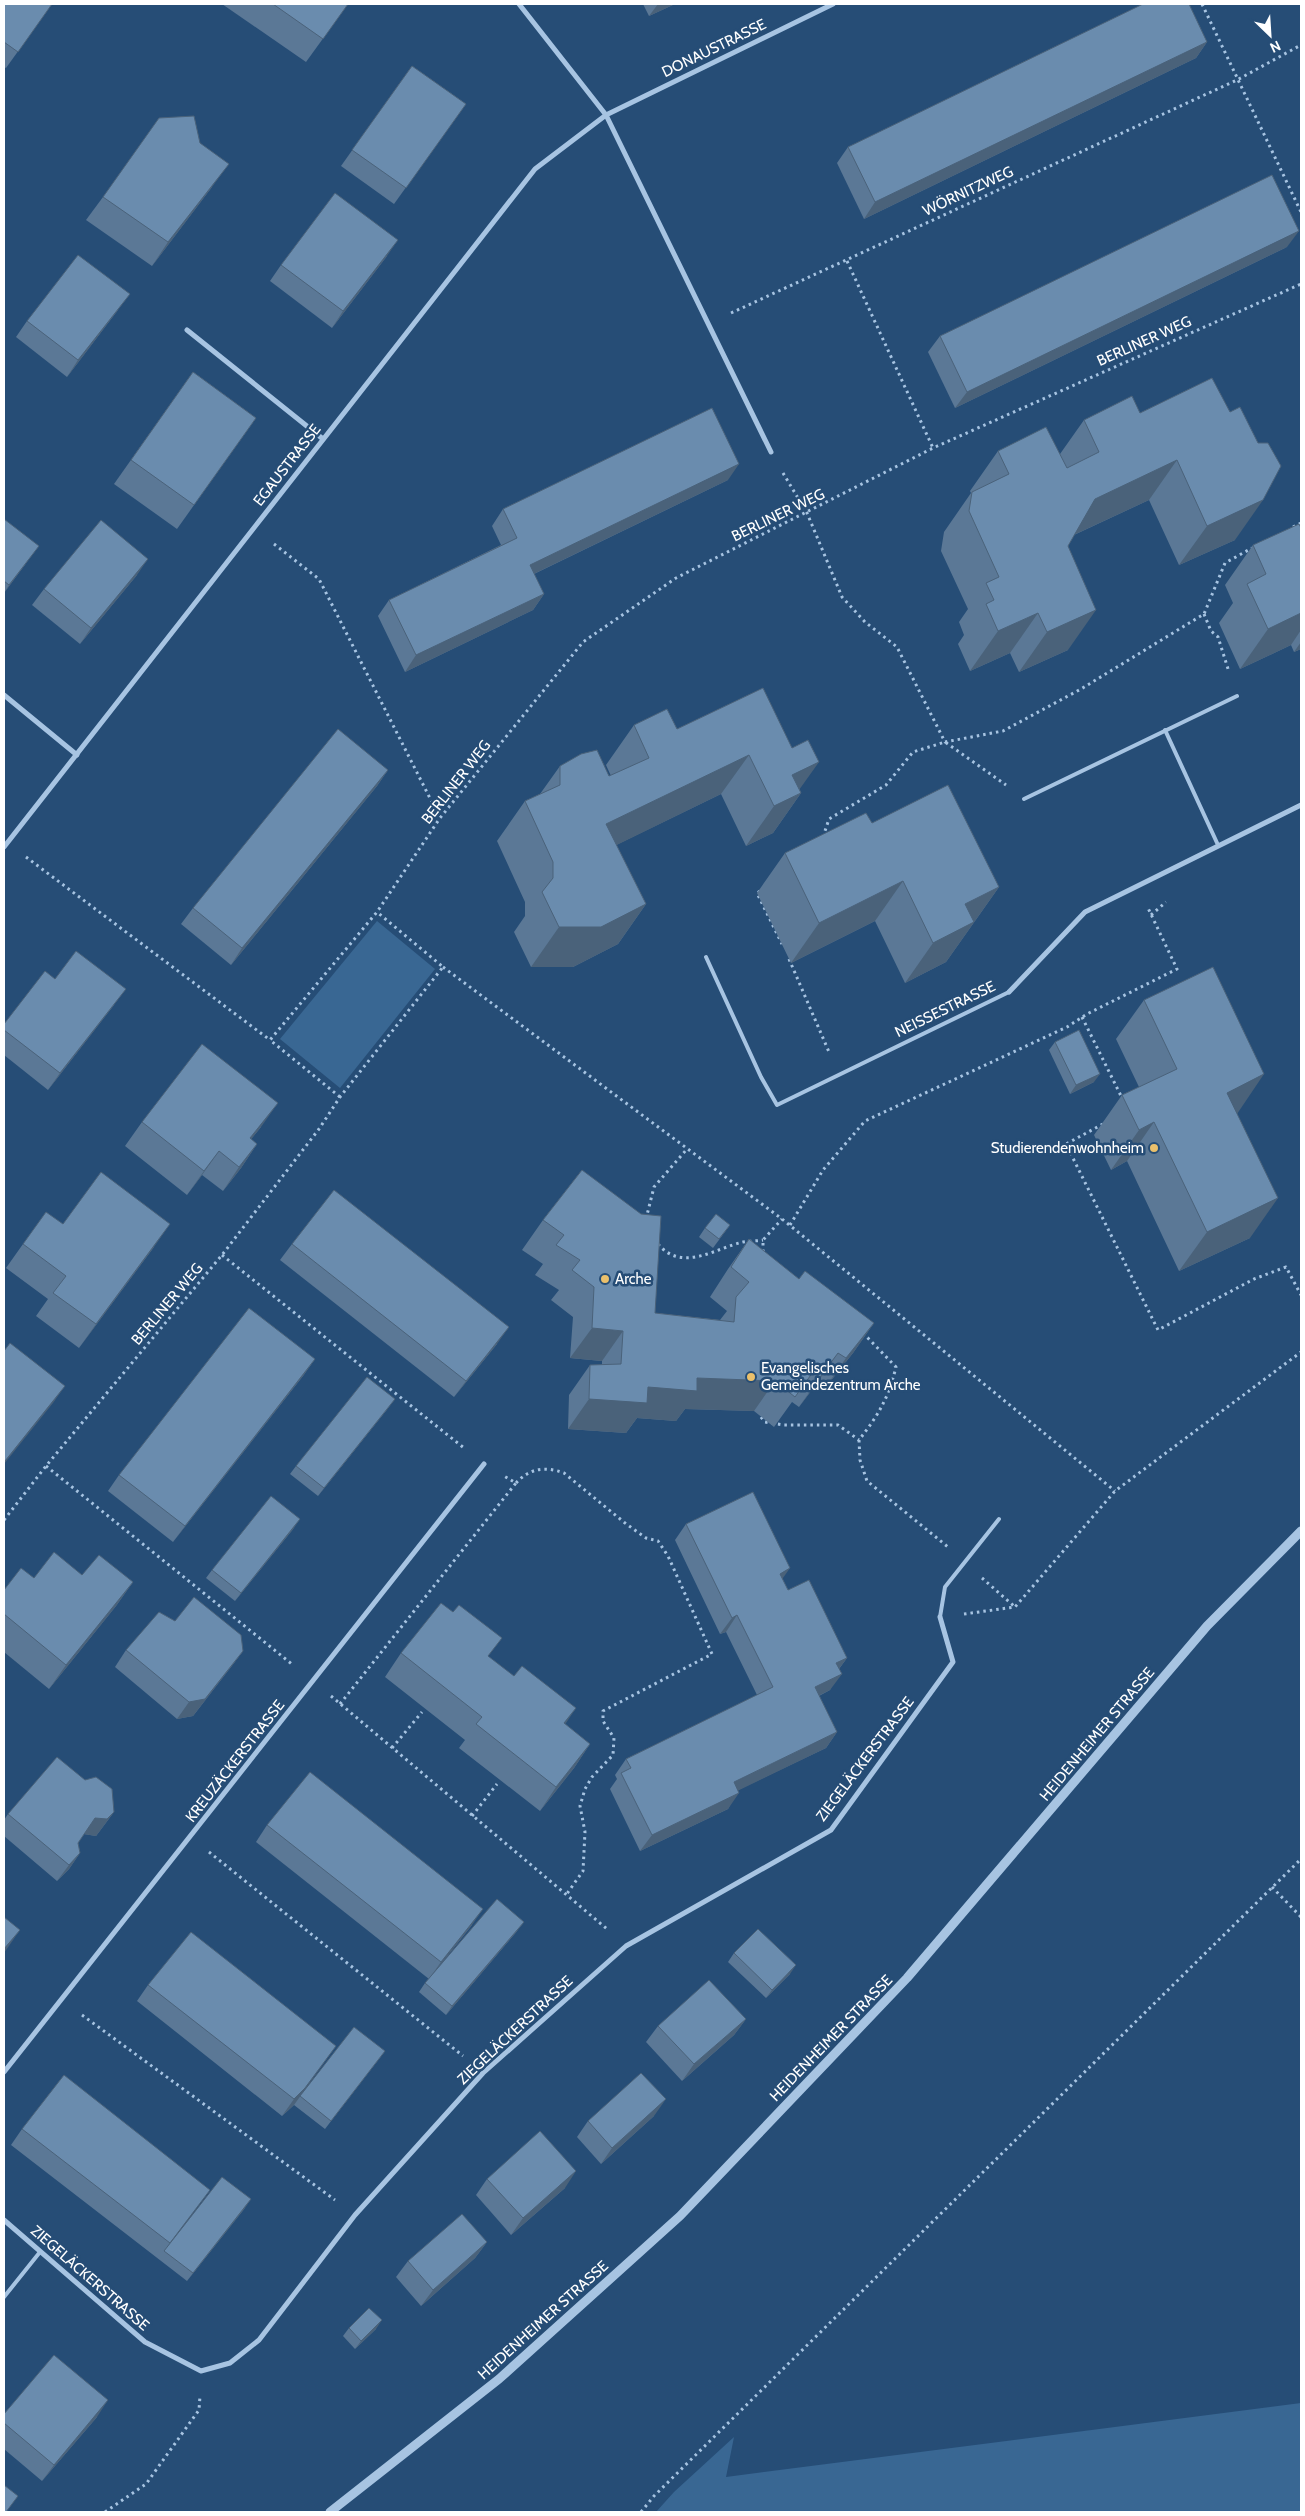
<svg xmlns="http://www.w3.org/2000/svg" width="1305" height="2516" font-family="Cabin,sans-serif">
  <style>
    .green { fill: #396793 }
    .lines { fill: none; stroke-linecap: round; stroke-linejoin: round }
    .path { stroke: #a7c4e2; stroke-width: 3; stroke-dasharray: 2.5 4; stroke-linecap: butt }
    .service { stroke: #a7c4e2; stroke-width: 4 }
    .minor { stroke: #a7c4e2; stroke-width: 5 }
    .tertiary { stroke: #a7c4e2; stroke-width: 9 }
    .wall { fill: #5b7896 }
    .shaded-wall { fill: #4a627a }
    .building { fill: #6a8cae; stroke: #4a627a }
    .poi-dot { fill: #eac06c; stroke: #264d76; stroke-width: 2 }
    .labels { text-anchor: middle; stroke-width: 5; stroke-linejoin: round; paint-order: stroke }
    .street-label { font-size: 15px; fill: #fff; stroke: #264d76 }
    .poi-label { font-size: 15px; fill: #fff; stroke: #264d76; text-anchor: start }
  </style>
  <rect width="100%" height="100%" fill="#264d76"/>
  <g class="green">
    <polygon points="377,921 435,969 340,1088 280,1039"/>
    <polygon points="1301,2403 1301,2512 656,2512 674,2492 734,2437 726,2477"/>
  </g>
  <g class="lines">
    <g class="path">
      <polyline points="1202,4 1301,212"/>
      <polyline points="847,261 933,448"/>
      <polyline points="731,313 1237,80 1301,45"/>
      <polyline points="783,473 807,513 842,597 865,622 897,647 945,742 1003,731 1081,689 1204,614 1225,563 1252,548"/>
      <polyline points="1293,527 1301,523"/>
      <polyline points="274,544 319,579 440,818"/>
      <polyline points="1204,614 1211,631 1218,637 1229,672"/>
      <polyline points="823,837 829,819 886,785 913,752 945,742 1006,785"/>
      <polyline points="26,857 270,1040"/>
      <polyline points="760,891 757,893 782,944"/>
      <polyline points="1151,915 1166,902"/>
      <polyline points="789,959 829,1052"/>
      <polyline points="443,967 782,1219 1115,1491"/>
      <polyline points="1082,1017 1123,1100"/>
      <polyline points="340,1097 270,1040 377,912 440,818 583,642 676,578 933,448 1301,284"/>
      <polyline points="1103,1124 1066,1144 1158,1330 1254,1279 1286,1267 1301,1295"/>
      <polyline points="646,1219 654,1187 687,1149"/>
      <polyline points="790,1225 823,1170 865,1121 1067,1027 1087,1014 1177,969 1148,908"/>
      <path d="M 658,1244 C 682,1273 716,1248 743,1242 C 750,1241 757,1241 763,1240"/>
      <polyline points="763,1252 763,1240 782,1219"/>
      <polyline points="222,1255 464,1448"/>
      <path d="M 863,1333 L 896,1367 C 888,1399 879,1414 859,1440 L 860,1460 L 867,1481 L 948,1547"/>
      <polyline points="761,1417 765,1422 784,1425 838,1425 859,1440"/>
      <polyline points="46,1466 293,1665"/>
      <path d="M 516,1483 C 530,1468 545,1466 564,1473 L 625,1523 L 646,1538 L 658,1541 L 668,1556 L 712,1654 L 603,1711 L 603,1721 L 614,1738 L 613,1755 L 592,1777 L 585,1789 L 580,1806 L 585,1832 L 583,1871 L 566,1895"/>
      <polyline points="4,1520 46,1466 222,1255 319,1129 340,1097 443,967 377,912"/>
      <polyline points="982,1578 1015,1607"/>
      <polyline points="964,1614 1015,1607 1115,1491 1301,1352"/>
      <polyline points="331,1696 607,1929"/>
      <polyline points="340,1704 516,1483 504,1476"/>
      <polyline points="392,1748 422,1712"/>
      <polyline points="472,1816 497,1784"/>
      <polyline points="209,1852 463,2056"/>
      <polyline points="1272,1887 1301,1917"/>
      <polyline points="82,2015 335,2200"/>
      <polyline points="105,2512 146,2484 199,2410 200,2396"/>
      <polyline points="641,2512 654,2496 1301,1859"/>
    </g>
    <g class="service">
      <polyline points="1165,730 1218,845"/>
      <polyline points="1024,799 1237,696"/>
      <polyline points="706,957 761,1077 777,1105 1009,992"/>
      <polyline points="940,1617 945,1587 999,1519"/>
      <polyline points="4,2297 40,2252"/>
    </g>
    <g class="minor">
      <polyline points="519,4 606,115 771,452"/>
      <polyline points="187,330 323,439"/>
      <polyline points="4,695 77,755"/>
      <polyline points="4,847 535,169 606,115 833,4"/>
      <polyline points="1009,992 1085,912 1301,805"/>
      <polyline points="4,2072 484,1464"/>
      <polyline points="4,2220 145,2342 201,2371 230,2363 259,2340 355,2215 483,2073 626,1946 831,1830 953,1662 940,1617"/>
    </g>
    <polyline class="tertiary" points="330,2512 499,2379 680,2216 907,1978 1207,1626 1301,1531"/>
  </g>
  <g class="wall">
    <polygon points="4,4 52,4 6,68 4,67"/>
    <polygon points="222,4 348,4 306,62"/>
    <polygon points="643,4 675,4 649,16"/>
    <polygon points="1207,42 1196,58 864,219 837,163 848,147"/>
    <polygon points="412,66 466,104 394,204 341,166"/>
    <polygon points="200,143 212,187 152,266 86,220 103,197"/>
    <polygon points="1287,247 955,408 928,352 940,336"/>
    <polygon points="387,256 332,328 270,281 281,265"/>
    <polygon points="118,310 67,377 16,337 27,321"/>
    <polygon points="193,372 256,418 177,529 114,484"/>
    <polygon points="1212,378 1235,540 1179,565 1149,500 1074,535 1068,546 1068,650 1019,672 1010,653 970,671 958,644 964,635 959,622 968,609 941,551 944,532 971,493 970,491 998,451 1060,454 1084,420 1140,413"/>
    <polygon points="728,480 534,574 544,594 533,610 405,672 378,616 389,600 501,545 492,526 503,509"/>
    <polygon points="4,519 27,562 4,593"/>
    <polygon points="1301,528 1301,649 1294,652 1291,645 1240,669 1219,623 1233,603 1225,585 1253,545"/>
    <polygon points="137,575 80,644 32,605 44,589"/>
    <polygon points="763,688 801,793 773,833 746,846 721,794 616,845 646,904 618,944 573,967 531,967 514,932 525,916 525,902 497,841 525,801 540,794 560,766 609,776 611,776 606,765 634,725 677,729"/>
    <polygon points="388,770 377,786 231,965 181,924 193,908"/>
    <polygon points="872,823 999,887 946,962 905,983 875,921 791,963 757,893 785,853"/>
    <polygon points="55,979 114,1005 48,1090 4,1055 4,1024"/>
    <polygon points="1144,1000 1237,1114 1250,1238 1179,1271 1127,1161 1111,1170 1094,1135 1122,1095 1139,1087 1116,1039"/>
    <polygon points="1055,1042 1094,1082 1070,1094 1049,1050"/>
    <polygon points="142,1122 261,1127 251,1139 257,1144 241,1168 223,1191 202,1175 187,1195 125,1146"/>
    <polygon points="582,1170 655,1313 720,1320 727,1311 710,1297 728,1269 749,1239 799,1279 874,1323 853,1353 825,1388 817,1383 799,1407 792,1402 774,1427 754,1411 685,1409 676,1421 637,1418 626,1433 568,1429 569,1395 590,1365 602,1365 602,1361 570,1358 573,1317 551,1300 559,1290 535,1275 543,1264 522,1250 543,1220"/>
    <polygon points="63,1224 154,1247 79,1348 36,1316 48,1299 6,1268 23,1244"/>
    <polygon points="730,1225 713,1248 699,1237 705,1228"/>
    <polygon points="292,1244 497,1344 454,1397 280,1260"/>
    <polygon points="315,1359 303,1376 173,1542 108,1491 119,1475"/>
    <polygon points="389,1407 318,1496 290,1474 296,1466"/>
    <polygon points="686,1524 782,1579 788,1590 847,1658 839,1669 830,1690 819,1696 837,1732 826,1748 738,1790 728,1809 640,1851 610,1789 617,1779 615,1775 626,1759 757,1695 726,1632 720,1634 675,1540"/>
    <polygon points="294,1528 235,1601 206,1578 212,1570"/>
    <polygon points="82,1575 133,1582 116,1606 49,1689 4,1652 4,1590 34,1578"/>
    <polygon points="175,1621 243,1651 231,1667 193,1716 177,1719 115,1667 126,1650"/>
    <polygon points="401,1653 489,1657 565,1724 590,1744 574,1768 540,1811 459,1748 465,1740 385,1677"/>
    <polygon points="114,1812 96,1836 84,1834 78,1843 80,1853 69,1869 57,1881 4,1836 4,1820 8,1814"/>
    <polygon points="267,1825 472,1925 429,1979 256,1842"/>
    <polygon points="518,1930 446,2015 419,1992 425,1983"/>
    <polygon points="734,1953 790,1974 766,1998 728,1962"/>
    <polygon points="148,1985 302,2094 385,2051 325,2129 294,2105 282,2116 137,2001"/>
    <polygon points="746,2019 734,2035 682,2081 646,2042 658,2026"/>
    <polygon points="654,2116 601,2164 577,2137 588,2121"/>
    <polygon points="22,2129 210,2190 176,2235 245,2208 187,2281 11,2145"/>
    <polygon points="487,2179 565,2188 511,2235 476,2195"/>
    <polygon points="487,2242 475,2258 421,2306 396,2277 408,2261"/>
    <polygon points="349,2328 376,2329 355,2349 343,2336"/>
    <polygon points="4,2414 97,2417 42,2481 4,2449"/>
  </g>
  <g class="shaded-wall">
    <polygon points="658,4 675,4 649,16"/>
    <polygon points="1207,42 1196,58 864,219 875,202"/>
    <polygon points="229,164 212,187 152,266 168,242"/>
    <polygon points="1299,231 1287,247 955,408 967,392"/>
    <polygon points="398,240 387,256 332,328 343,311"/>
    <polygon points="130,294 118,310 67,377 78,360"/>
    <polygon points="1177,460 1149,500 1067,538 1095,499"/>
    <polygon points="739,464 728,480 519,581 530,565"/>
    <polygon points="1263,500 1235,540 1179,565 1207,526"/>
    <polygon points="39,546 27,562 4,593 9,585"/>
    <polygon points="148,559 137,575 80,644 91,628"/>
    <polygon points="544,594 533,610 405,672 416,655"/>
    <polygon points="1096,610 1068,650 1019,672 1047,632"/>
    <polygon points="1038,613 1010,653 970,671 998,631"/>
    <polygon points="1301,613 1301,630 1291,645 1240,669 1268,629"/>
    <polygon points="1301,642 1301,649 1294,652"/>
    <polygon points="749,755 721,794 578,864 606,824"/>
    <polygon points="819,762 794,797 801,793 773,833 746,846 774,806 792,775"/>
    <polygon points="388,770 377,786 231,965 242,948"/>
    <polygon points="903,881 875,921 791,963 819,923"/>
    <polygon points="999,887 946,962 905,983 933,943 965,904"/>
    <polygon points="646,904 618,944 573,967 531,967 559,927"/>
    <polygon points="126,989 114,1005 48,1090 60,1073"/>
    <polygon points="1100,1074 1094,1082 1070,1094 1076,1085"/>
    <polygon points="1264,1074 1237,1114 1227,1093"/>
    <polygon points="278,1103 261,1127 233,1162 250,1138"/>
    <polygon points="1154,1122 1127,1161 1111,1170 1139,1130"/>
    <polygon points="257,1144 241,1168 223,1191 239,1167"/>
    <polygon points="219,1151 202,1175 187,1195 204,1171"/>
    <polygon points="1278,1198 1250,1238 1179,1271 1207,1232"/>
    <polygon points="170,1224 154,1247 79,1348 96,1324"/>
    <polygon points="874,1323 853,1353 825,1388 846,1358"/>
    <polygon points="509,1327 497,1344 454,1397 466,1381"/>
    <polygon points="592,1328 623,1331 602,1361 570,1358"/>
    <polygon points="838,1353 817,1383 799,1407 820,1377"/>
    <polygon points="315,1359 303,1376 173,1542 185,1526"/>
    <polygon points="697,1378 775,1381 754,1411 685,1409 676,1421 637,1418 626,1433 568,1429 589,1399 648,1387"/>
    <polygon points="65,1386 53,1403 4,1464 5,1461"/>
    <polygon points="395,1399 389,1407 318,1496 324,1488"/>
    <polygon points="300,1519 294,1528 235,1601 241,1593"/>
    <polygon points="790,1568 778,1585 780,1574"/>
    <polygon points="133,1582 116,1606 49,1689 66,1665"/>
    <polygon points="737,1615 726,1632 720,1634 732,1618"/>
    <polygon points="243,1651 231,1667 193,1716 177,1719 189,1702"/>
    <polygon points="847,1658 835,1674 836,1663"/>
    <polygon points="842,1674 830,1690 804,1703 815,1687"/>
    <polygon points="576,1708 560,1732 564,1723"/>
    <polygon points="837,1732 826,1748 723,1798 734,1782"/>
    <polygon points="590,1744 574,1768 540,1811 556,1787"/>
    <polygon points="739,1793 728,1809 640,1851 652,1835"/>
    <polygon points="114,1812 96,1836 83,1834 95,1818"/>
    <polygon points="80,1853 69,1869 57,1881 69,1865"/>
    <polygon points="483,1909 472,1925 429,1979 441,1962"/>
    <polygon points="524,1922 518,1930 446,2015 452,2006"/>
    <polygon points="20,1930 4,1953 4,1949"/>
    <polygon points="796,1965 790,1974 766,1998 772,1990"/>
    <polygon points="746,2019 734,2035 682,2081 694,2064"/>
    <polygon points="336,2046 294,2105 282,2116 294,2099"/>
    <polygon points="666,2099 654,2116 601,2164 612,2148"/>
    <polygon points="576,2171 565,2188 511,2235 523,2218"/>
    <polygon points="210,2190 198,2206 165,2251 170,2243"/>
    <polygon points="251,2199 245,2208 187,2281 193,2273"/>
    <polygon points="487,2242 475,2258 421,2306 433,2290"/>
    <polygon points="382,2320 376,2329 355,2349 361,2341"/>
    <polygon points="108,2400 97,2417 42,2481 54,2465"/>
  </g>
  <g class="building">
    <polygon points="4,4 52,4 18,52 4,42"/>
    <polygon points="273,4 348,4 323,39"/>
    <polygon points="1143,4 1189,4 1207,42 875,202 848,147"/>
    <polygon points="412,66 466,104 406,188 352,150"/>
    <polygon points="194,116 200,143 229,164 168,242 103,197 159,118"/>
    <polygon points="1272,175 1299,231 967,392 940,336"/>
    <polygon points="335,193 398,240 343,311 281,265"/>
    <polygon points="78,255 130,294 78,360 27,321"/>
    <polygon points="193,372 256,418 194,505 131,460"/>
    <polygon points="1212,378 1230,412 1240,407 1258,443 1268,443 1281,466 1263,500 1207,526 1177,460 1095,499 1068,546 1096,610 1047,632 1038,613 998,631 986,604 994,600 986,583 999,577 969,511 972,492 1009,474 998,451 1046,427 1067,468 1099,452 1084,420 1132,396 1140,413"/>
    <polygon points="712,408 739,464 530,565 544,594 416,655 389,600 517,538 503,509"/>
    <polygon points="4,519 39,546 9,585 4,581"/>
    <polygon points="101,520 148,559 91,628 44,589"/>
    <polygon points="1299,524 1301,528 1301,613 1268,629 1247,584 1266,574 1253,545"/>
    <polygon points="763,688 792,748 808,740 819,762 792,775 801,793 774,806 749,755 606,824 646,904 601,927 559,927 542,892 553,878 553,862 525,801 560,785 560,766 581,754 597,750 609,776 649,758 634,725 667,709 677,729"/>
    <polygon points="338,729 388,770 242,948 193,908"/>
    <polygon points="948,785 999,887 965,904 974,922 933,943 903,881 819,923 785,853 866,813 872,823"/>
    <polygon points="76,951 126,989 60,1073 4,1030 4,1024 45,971 55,979"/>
    <polygon points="1213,967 1264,1074 1227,1093 1278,1198 1207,1232 1154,1122 1139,1130 1122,1095 1177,1069 1144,1000"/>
    <polygon points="1079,1030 1100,1074 1076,1085 1055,1042"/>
    <polygon points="202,1044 278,1103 250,1138 257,1144 239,1167 219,1151 204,1171 142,1122"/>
    <polygon points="582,1170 641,1214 661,1216 655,1313 734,1322 736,1297 749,1282 731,1267 749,1239 799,1279 805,1271 874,1323 846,1358 838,1353 820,1377 813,1372 795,1397 775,1381 697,1378 697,1391 648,1387 647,1403 589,1399 590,1365 621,1364 623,1331 592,1328 594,1287 572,1270 580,1260 556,1245 564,1235 543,1220"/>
    <polygon points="101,1172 170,1224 96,1324 53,1293 66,1276 23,1244 46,1212 63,1224"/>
    <polygon points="334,1190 509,1327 466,1381 292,1244"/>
    <polygon points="716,1214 730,1225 719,1239 705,1228"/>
    <polygon points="249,1308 315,1359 185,1526 119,1475"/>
    <polygon points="10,1343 65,1386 5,1461 4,1460 4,1351"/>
    <polygon points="367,1377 395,1399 324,1488 296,1466"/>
    <polygon points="753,1492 790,1568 780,1574 788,1590 809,1580 847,1658 836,1663 842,1674 815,1687 837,1732 734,1782 739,1793 652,1835 621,1773 631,1768 626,1759 773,1687 737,1615 732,1618 686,1524"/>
    <polygon points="271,1496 300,1519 241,1593 212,1570"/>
    <polygon points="54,1552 82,1575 99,1555 133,1582 66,1665 4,1614 4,1590 21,1568 34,1578"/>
    <polygon points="194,1597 241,1635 243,1651 205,1699 189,1702 126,1650 159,1612 175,1621"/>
    <polygon points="441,1603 453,1612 459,1605 502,1638 488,1656 514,1676 522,1666 576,1708 564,1723 590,1744 556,1787 476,1724 482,1717 401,1653"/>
    <polygon points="57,1757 85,1780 96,1777 112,1789 114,1812 107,1819 95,1818 78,1843 80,1853 69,1865 8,1814"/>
    <polygon points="310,1772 483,1909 441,1962 267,1825"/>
    <polygon points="497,1899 524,1922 452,2006 425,1983"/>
    <polygon points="4,1917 20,1930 4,1949"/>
    <polygon points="758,1929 796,1965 772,1990 734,1953"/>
    <polygon points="191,1932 336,2046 305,2088 294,2099 148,1985"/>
    <polygon points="709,1980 746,2019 694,2064 658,2026"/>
    <polygon points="354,2027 385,2051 331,2121 300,2096"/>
    <polygon points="641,2073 666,2099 612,2148 588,2121"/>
    <polygon points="64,2075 210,2190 170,2243 22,2129"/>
    <polygon points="540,2131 576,2171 523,2218 487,2179"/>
    <polygon points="222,2177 251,2199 193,2273 164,2251"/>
    <polygon points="462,2214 487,2242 433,2290 408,2261"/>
    <polygon points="369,2308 382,2320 361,2341 349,2328"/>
    <polygon points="54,2355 108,2400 54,2465 4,2423 4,2414"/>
    <polygon points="4,2485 18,2496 6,2512 4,2512"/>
  </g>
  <g class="poi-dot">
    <circle cx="1154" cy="1148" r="5"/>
    <circle cx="605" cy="1279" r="5"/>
    <circle cx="751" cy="1377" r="5"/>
  </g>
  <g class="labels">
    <g class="street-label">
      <text transform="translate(714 48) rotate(-26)" y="5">DONAUSTRASSE</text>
      <text transform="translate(968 191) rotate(-25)" y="5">WÖRNITZWEG</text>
      <text transform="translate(1144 341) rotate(-24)" y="5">BERLINER WEG</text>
      <text transform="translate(287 465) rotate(-52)" y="5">EGAUSTRASSE</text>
      <text transform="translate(778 515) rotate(-26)" y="5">BERLINER WEG</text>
      <text transform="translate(456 782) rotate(-52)" y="5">BERLINER WEG</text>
      <text transform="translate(945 1009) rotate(-26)" y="5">NEISSESTRASSE</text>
      <text transform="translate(167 1304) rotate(-50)" y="5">BERLINER WEG</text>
      <text transform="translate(1097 1734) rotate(-50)" y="5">HEIDENHEIMER STRASSE</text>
      <text transform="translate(865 1759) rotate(-53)" y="5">ZIEGELÄCKERSTRASSE</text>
      <text transform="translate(235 1761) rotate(-52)" y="5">KREUZÄCKERSTRASSE</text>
      <text transform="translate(515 2030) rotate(-43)" y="5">ZIEGELÄCKERSTRASSE</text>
      <text transform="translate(831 2038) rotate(-46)" y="5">HEIDENHEIMER STRASSE</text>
      <text transform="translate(90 2278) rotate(41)" y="5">ZIEGELÄCKERSTRASSE</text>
      <text transform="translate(543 2320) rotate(-42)" y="5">HEIDENHEIMER STRASSE</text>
    </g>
    <g class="poi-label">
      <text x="1144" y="1153" text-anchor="end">Studierendenwohnheim</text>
      <text x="615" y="1284">Arche</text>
      <text x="761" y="1373">Evangelisches<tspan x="761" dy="17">Gemeindezentrum Arche</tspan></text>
    </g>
  </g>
  <rect width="1305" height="2516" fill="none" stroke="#ffffff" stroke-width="10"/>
  <g transform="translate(1270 35) rotate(155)" stroke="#264d76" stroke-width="4" paint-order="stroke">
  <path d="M0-4L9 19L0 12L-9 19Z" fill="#ffffff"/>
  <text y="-8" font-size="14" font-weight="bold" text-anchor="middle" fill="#ffffff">N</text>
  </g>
</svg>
